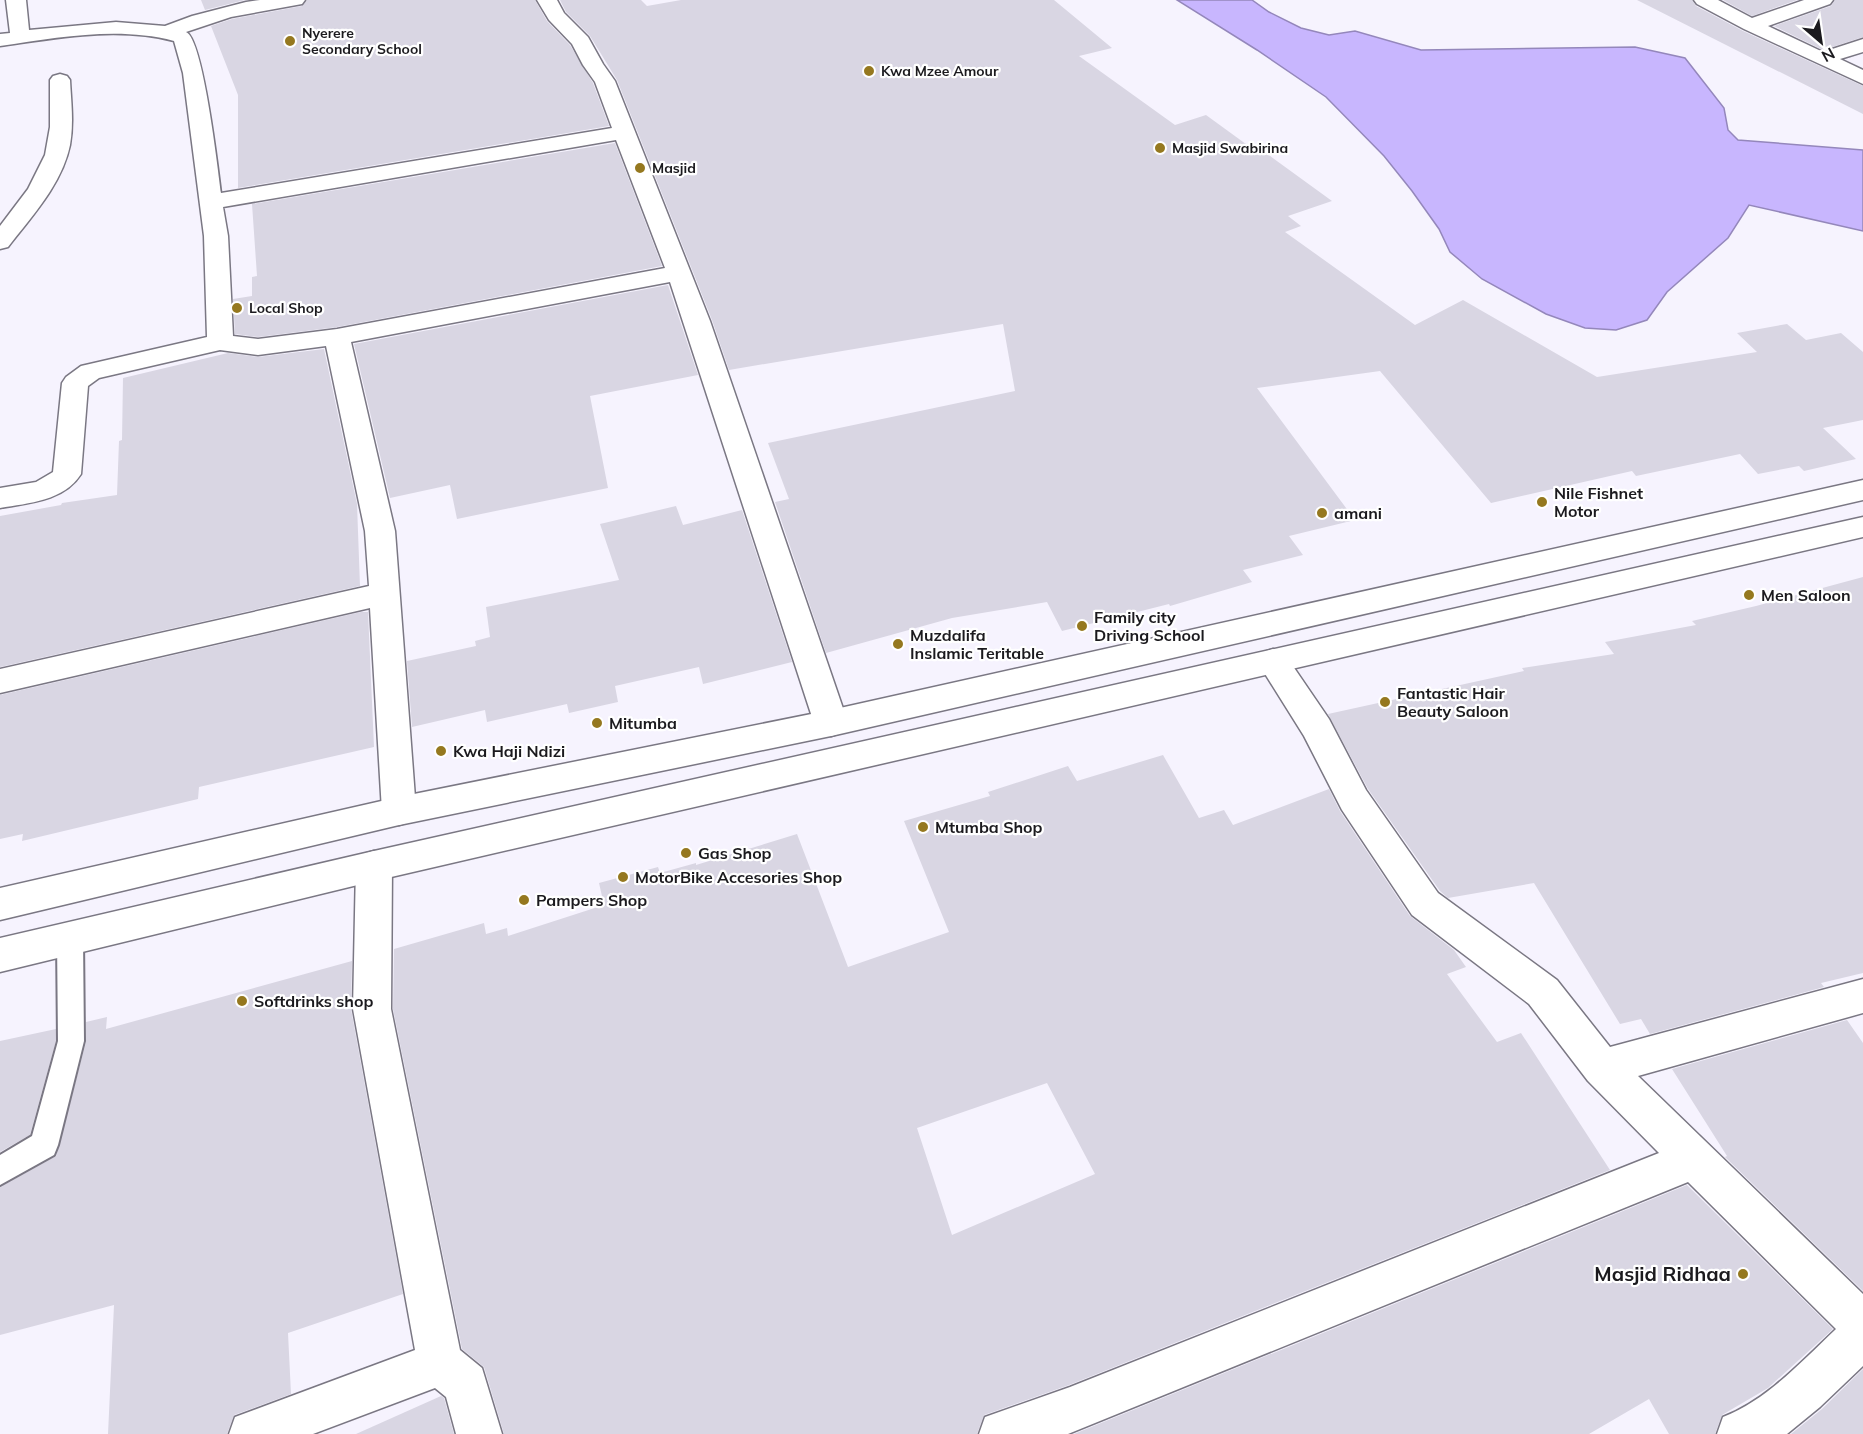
<svg xmlns="http://www.w3.org/2000/svg" width="1863" height="1434" font-family="Mulish,sans-serif">
  <style>
    .water { fill: #c8b6fe; stroke: #9487bb; stroke-width: 1.5 }
    .building { fill: #d9d6e3; fill-rule: evenodd }
    .lines { fill: none; stroke-linecap: round; stroke-linejoin: round }
    .service-casing { stroke: #7a7783; stroke-width: 4 }
    .minor-casing { stroke: #7a7783; stroke-width: 3 }
    .secondary-casing { stroke: #7a7783; stroke-width: 3 }
    .service { fill: #fff; fill-rule: evenodd }
    .minor { fill: #fff; fill-rule: evenodd }
    .secondary { fill: #fff; fill-rule: evenodd }
    .poi-dot { fill: #95781f; stroke: #fff; stroke-width: 2 }
    .labels { text-anchor: middle; stroke-width: 4.5; stroke-linejoin: round; paint-order: stroke }
    .far-poi-label { font-size: 14px; font-weight: bold; fill: #1b1a1e; stroke: #fff; text-anchor: start }
    .poi-label { font-size: 16px; font-weight: bold; fill: #1b1a1e; stroke: #fff; text-anchor: start }
    .near-poi-label { font-size: 20px; font-weight: bold; fill: #1b1a1e; stroke: #fff; text-anchor: end }
  </style>
  <rect width="100%" height="100%" fill="#f6f3fe"/>
  <polygon class="water" points="1177,0 1252,0 1269,12 1301,28 1329,35 1355,31 1421,50 1635,47 1685,58 1724,108 1728,130 1738,140 1863,150 1863,231 1749,205 1728,238 1667,292 1647,320 1616,330 1585,328 1546,314 1482,279 1450,252 1439,229 1412,191 1384,156 1326,97 1257,50"/>
  <g class="building">
    <polygon points="201,0 245,0 205,10"/>
    <polygon points="307,0 535,0 547,21 570,45 593,83 609,126 238,188 238,95 211,26 232,19 302,6"/>
    <polygon points="560,0 641,0 647,6 681,0 1054,0 1112,48 1079,56 1175,125 1206,115 1250,147 1255,145 1332,201 1288,216 1301,226 1285,232 1415,325 1463,300 1597,377 1757,352 1737,333 1787,324 1806,340 1841,333 1863,352 1863,420 1823,428 1856,459 1804,471 1799,466 1758,474 1740,454 1636,476 1632,471 1491,503 1380,371 1257,388 1355,520 1289,536 1303,555 1243,570 1252,582 1170,606 1169,604 1062,631 1047,602 952,618 826,653 775,502 789,499 768,443 1015,391 1003,324 729,370 712,320 617,80 590,36 566,12"/>
    <polygon points="1637,0 1692,0 1696,6 1743,31 1863,86 1863,114"/>
    <polygon points="1723,0 1797,0 1752,16"/>
    <polygon points="1835,0 1863,0 1863,37 1823,50 1774,26 1831,6"/>
    <polygon points="615,143 662,266 337,327 258,337 235,334 233,299 252,296 252,277 257,276 252,204"/>
    <polygon points="668,285 698,375 590,396 608,488 457,519 450,485 390,498 354,344"/>
    <polygon points="324,349 357,504 360,586 0,667 0,516 61,505 62,503 117,495 119,441 122,440 123,378 228,353 258,357"/>
    <polygon points="676,506 683,525 742,510 792,662 703,684 699,667 615,686 618,702 569,713 567,704 487,722 485,710 412,727 407,661 476,646 475,641 490,637 486,607 619,580 600,524"/>
    <polygon points="1863,577 1863,973 1821,983 1824,987 1650,1034 1641,1019 1620,1024 1534,883 1448,898 1440,891 1368,789 1328,714 1524,671 1522,668 1614,654 1605,642 1696,625 1692,621 1756,606"/>
    <polygon points="361,612 368,612 374,747 199,787 198,799 22,841 23,834 0,839 0,695"/>
    <path d="M 1163,755 L 1199,818 L 1224,810 L 1233,825 L 1329,789 L 1340,811 L 1410,916 L 1454,950 L 1466,967 L 1447,974 L 1497,1042 L 1521,1033 L 1610,1170 L 1069,1385 L 984,1415 L 977,1434 L 504,1434 L 484,1367 L 462,1349 L 393,1009 L 394,949 L 484,923 L 486,934 L 507,928 L 508,936 L 604,905 L 599,883 L 658,867 L 660,873 L 696,863 L 696,865 L 797,834 L 848,967 L 949,932 L 904,821 L 990,796 L 988,792 L 1068,766 L 1077,781 ZM 1047,1083 L 1095,1174 L 952,1235 L 917,1128 Z"/>
    <polygon points="352,961 351,1009 403,1294 288,1333 291,1394 234,1415 227,1434 108,1434 114,1305 0,1335 0,1187 56,1156 86,1042 86,1022 107,1017 106,1029"/>
    <polygon points="1847,1020 1863,1043 1863,1291 1725,1157 1727,1156 1672,1069"/>
    <polygon points="56,1029 56,1041 30,1135 0,1152 0,1041"/>
    <polygon points="1687,1185 1833,1329 1768,1388 1722,1415 1715,1434 1669,1434 1649,1399 1589,1434 1074,1434"/>
    <polygon points="1863,1369 1863,1434 1791,1434 1822,1409"/>
    <polygon points="441,1396 444,1398 454,1434 356,1434"/>
  </g>
  <g class="lines">
    <g class="service-casing">
      <polygon id="service" points="70,927 79,930 83,938 84,1041 58,1145 54,1155 0,1185 0,1155 32,1136 58,1041 57,938 61,930"/>
    </g>
    <g class="minor-casing">
      <g id="minor">
        <path d="M 6,0 L 26,0 L 29,30 L 116,22 L 165,26 L 192,16 L 246,2 L 260,0 L 305,0 L 302,4 L 231,17 L 186,32 C 203,38 218,170 221,193 L 612,128 L 595,82 L 583,65 L 572,44 L 549,20 L 537,0 L 557,0 L 564,13 L 588,37 L 603,64 L 615,81 L 710,321 L 848,723 L 843,732 L 831,736 L 819,732 L 814,723 L 670,282 L 351,342 L 395,531 L 416,811 L 411,821 L 399,825 L 387,821 L 382,811 L 370,608 L 0,693 L 0,669 L 369,586 L 365,531 L 326,346 L 258,355 L 220,350 L 99,378 L 88,386 L 81,474 C 64,501 29,503 0,508 L 0,488 L 36,482 L 53,472 L 62,383 L 66,377 L 81,366 L 207,337 L 204,236 L 183,73 L 174,41 C 117,26 57,38 0,46 L 0,34 L 10,33 ZM 616,140 L 665,268 L 337,329 L 258,339 L 233,336 L 228,236 L 223,207 Z"/>
        <polygon points="1694,0 1718,0 1752,18 1804,0 1833,0 1830,4 1768,26 1823,52 1863,39 1863,52 1840,59 1863,70 1863,84 1744,29 1697,4"/>
        <path d="M 60,74 L 67,76 L 70,80 C 71,101 74,123 70,145 C 62,184 32,216 8,247 L 0,249 L 0,226 L 28,189 L 45,155 L 50,127 L 50,80 L 53,76 Z"/>
        <path d="M 1273,649 L 1284,653 L 1329,719 L 1366,790 L 1438,893 L 1557,980 L 1610,1047 L 1863,979 L 1863,1013 L 1638,1076 L 1863,1294 L 1863,1366 L 1820,1407 L 1787,1434 L 1717,1434 L 1723,1417 C 1768,1399 1801,1362 1836,1329 L 1688,1182 L 1068,1434 L 979,1434 L 985,1417 L 1070,1387 L 1659,1153 L 1588,1081 L 1529,1004 L 1412,915 L 1342,810 L 1304,736 L 1257,661 L 1262,653 Z"/>
        <polygon points="374,851 387,855 392,866 391,1009 460,1350 482,1368 502,1434 456,1434 446,1397 435,1388 313,1434 229,1434 235,1417 415,1350 353,1009 356,866 361,855"/>
      </g>
    </g>
    <g class="secondary-casing">
      <g id="secondary">
        <polygon points="1863,480 1863,500 831,736 399,825 0,920 0,888 399,797 831,710"/>
        <polygon points="1863,517 1863,537 374,881 0,972 0,938 374,851"/>
      </g>
    </g>
    <use href="#service" class="service"/>
    <use href="#minor" class="minor"/>
    <use href="#secondary" class="secondary"/>
  </g>
  <g class="poi-dot">
    <circle cx="290" cy="41" r="6"/>
    <circle cx="869" cy="71" r="6"/>
    <circle cx="1160" cy="148" r="6"/>
    <circle cx="640" cy="168" r="6"/>
    <circle cx="237" cy="308" r="6"/>
    <circle cx="1542" cy="502" r="6"/>
    <circle cx="1322" cy="513" r="6"/>
    <circle cx="1749" cy="595" r="6"/>
    <circle cx="1082" cy="626" r="6"/>
    <circle cx="898" cy="644" r="6"/>
    <circle cx="1385" cy="702" r="6"/>
    <circle cx="597" cy="723" r="6"/>
    <circle cx="441" cy="751" r="6"/>
    <circle cx="923" cy="827" r="6"/>
    <circle cx="686" cy="853" r="6"/>
    <circle cx="623" cy="877" r="6"/>
    <circle cx="524" cy="900" r="6"/>
    <circle cx="242" cy="1001" r="6"/>
    <circle cx="1743" cy="1274" r="6"/>
  </g>
  <g class="labels">
    <g class="far-poi-label">
      <text x="302" y="38">Nyerere<tspan x="302" dy="16">Secondary School</tspan></text>
      <text x="881" y="76">Kwa Mzee Amour</text>
      <text x="1172" y="153">Masjid Swabirina</text>
      <text x="652" y="173">Masjid</text>
      <text x="249" y="313">Local Shop</text>
    </g>
    <g class="poi-label">
      <text x="1554" y="499">Nile Fishnet<tspan x="1554" dy="18">Motor</tspan></text>
      <text x="1334" y="519">amani</text>
      <text x="1761" y="601">Men Saloon</text>
      <text x="1094" y="623">Family city<tspan x="1094" dy="18">Driving School</tspan></text>
      <text x="910" y="641">Muzdalifa<tspan x="910" dy="18">Inslamic Teritable</tspan></text>
      <text x="1397" y="699">Fantastic Hair<tspan x="1397" dy="18">Beauty Saloon</tspan></text>
      <text x="609" y="729">Mitumba</text>
      <text x="453" y="757">Kwa Haji Ndizi</text>
      <text x="935" y="833">Mtumba Shop</text>
      <text x="698" y="859">Gas Shop</text>
      <text x="635" y="883">MotorBike Accesories Shop</text>
      <text x="536" y="906">Pampers Shop</text>
      <text x="254" y="1007">Softdrinks shop</text>
    </g>
    <g class="near-poi-label">
      <text x="1731" y="1281">Masjid Ridhaa</text>
    </g>
  </g>
  <g transform="translate(1821 42) rotate(151)" stroke="#ffffff" stroke-width="4.5" paint-order="stroke">
  <path d="M0-4.5L10 22L0 15L-10 22Z" fill="#1b1a1e"/>
  <text y="-9" font-size="16" font-weight="bold" text-anchor="middle" fill="#1b1a1e">N</text>
  </g>
</svg>
